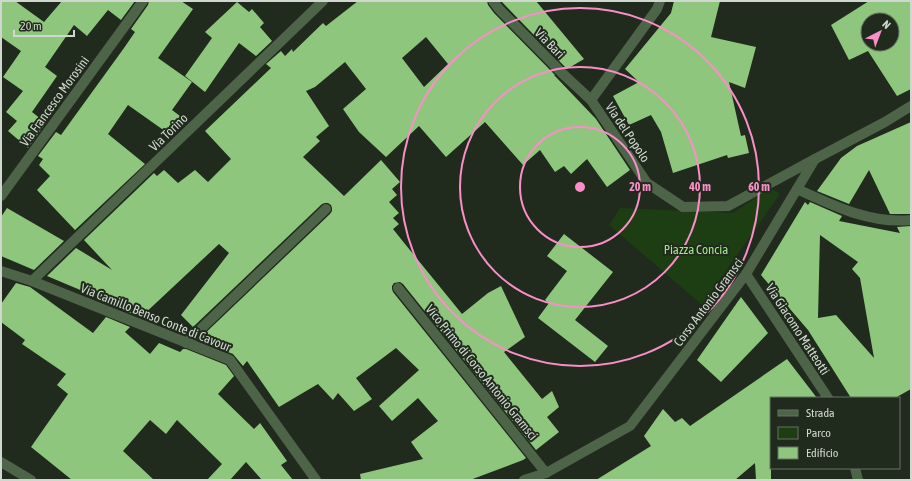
<svg xmlns="http://www.w3.org/2000/svg" width="912" height="481" font-family="'Asap Condensed',sans-serif">
  <style>
    .green { fill: #1d3d13 }
    .building { fill: #8ec67d; fill-rule: evenodd }
    .lines { fill: none; stroke-linecap: round; stroke-linejoin: round }
    .minor { stroke: #4e6448; stroke-width: 10 }
    .tertiary { stroke: #4e6448; stroke-width: 10 }
    .ring { fill: none; stroke: #fa8fc7; stroke-width: 2 }
    .labels { text-anchor: middle; stroke-width: 4; stroke-linejoin: round; paint-order: stroke }
    .street-label { font-size: 13px; fill: #d0d7ce; stroke: #202b1d }
    .park-label { font-size: 13px; fill: #9ee788; stroke: #202b1d }
    .centre { fill: #fa8fc7; stroke: #202b1d; stroke-width: 2 }
    .ring-label { font-size: 12px; text-anchor: middle; font-weight: bold; fill: #fa8fc7; stroke: #202b1d; stroke-width: 4; stroke-linejoin: round; paint-order: stroke }
  </style>
  <rect width="100%" height="100%" fill="#202b1d"/>
  <polygon class="green" points="771,188 780,194 702,305 609,225 620,208 733,213"/>
  <g class="building">
    <polygon points="1,1 15,1 44,22 62,1 135,1 121,20 108,10 87,36 74,25 45,67 57,76 32,112 46,123 28,148 8,131 17,121 6,112 23,91 3,77 21,51 1,37"/>
    <polygon points="149,1 181,1 193,9 158,58 192,82 172,110 184,119 169,134 128,105 108,134 145,164 75,230 37,190 50,176 39,165 43,159 38,156 56,132 61,135 124,48 135,32 131,29 148,5"/>
    <path d="M 358,1 L 487,1 L 488,5 L 494,13 L 555,75 L 554,75 L 596,119 L 630,170 L 607,187 L 587,159 L 571,174 L 564,166 L 555,172 L 540,150 L 523,165 L 485,122 L 446,157 L 419,126 L 386,157 L 359,132 L 343,109 L 366,89 L 345,62 L 315,87 L 306,91 L 329,126 L 316,137 L 320,141 L 303,157 L 344,196 L 381,160 L 400,182 L 392,189 L 397,195 L 389,202 L 399,213 L 393,218 L 399,224 L 393,229 L 405,244 L 462,314 L 488,293 L 501,286 L 525,337 L 504,352 L 542,399 L 552,391 L 559,407 L 547,417 L 559,432 L 536,450 L 403,284 L 400,282 L 394,283 L 392,286 L 392,289 L 393,292 L 526,458 L 523,460 L 470,480 L 361,480 L 360,474 L 423,459 L 411,442 L 438,421 L 418,398 L 392,421 L 379,406 L 419,370 L 396,348 L 356,378 L 372,399 L 354,411 L 338,393 L 333,400 L 318,384 L 279,407 L 247,361 L 243,366 L 233,354 L 198,340 L 330,214 L 332,211 L 332,208 L 331,205 L 328,203 L 325,203 L 322,204 L 193,327 L 181,315 L 229,253 L 219,244 L 141,317 L 114,307 L 116,305 L 47,276 L 76,248 L 112,270 L 84,240 L 154,173 L 157,176 L 164,170 L 178,183 L 195,170 L 208,182 L 231,159 L 205,131 L 271,68 L 266,64 L 281,51 L 285,56 L 292,49 L 293,52 L 323,23 L 326,26 ZM 426,37 L 448,64 L 424,87 L 402,58 Z"/>
    <polygon points="501,1 536,1 584,59 567,69"/>
    <polygon points="674,1 720,1 711,37 756,47 745,88 729,82 741,136 745,135 749,153 728,158 727,155 673,173 661,132 651,115 629,125 613,96 639,82 625,69 671,13"/>
    <path d="M 869,1 L 911,1 L 911,89 L 897,96 L 868,51 L 849,60 L 831,25 ZM 868,20 L 892,20 L 892,44 L 868,44 Z"/>
    <polygon points="237,2 249,12 252,9 264,23 260,27 272,41 256,56 239,43 205,92 185,76 212,38 205,32"/>
    <polygon points="911,122 911,214 890,214 869,170 849,204 817,191 841,158 857,146"/>
    <path d="M 805,202 L 808,205 L 810,202 L 842,216 L 839,221 L 900,233 L 897,227 L 911,226 L 911,389 L 895,398 L 851,398 L 808,330 L 761,275 ZM 820,235 L 858,262 L 852,269 L 860,278 L 874,358 L 836,315 L 818,318 Z"/>
    <polygon points="7,208 64,241 34,270 1,256 1,217"/>
    <polygon points="564,234 613,272 575,320 608,346 595,362 538,318 549,303 545,300 567,271 547,256"/>
    <polygon points="16,283 30,287 93,333 106,317 130,327 125,332 150,354 159,343 180,352 183,349 186,349 226,365 234,376 218,394 254,429 260,423 287,461 281,465 293,480 262,480 246,462 230,480 207,480 222,464 177,420 166,434 150,420 123,451 154,480 72,480 31,447 68,394 57,385 66,374 22,344 25,340 1,322 1,304"/>
    <polygon points="741,297 768,333 721,382 697,360"/>
    <polygon points="787,359 817,398 771,398 771,480 756,480 755,463 735,480 596,480 651,446 644,436 663,409 675,422 682,418 690,426"/>
  </g>
  <g class="lines">
    <g class="minor">
      <polyline points="493,1 499,9 563,74 591,100 647,183 683,207 728,206 815,159"/>
      <polyline points="591,100 657,9 660,1"/>
      <path d="M 797,189 C 834,206 870,224 911,220"/>
      <polyline points="1,196 143,1"/>
      <polyline points="1,271 32,281 230,360 316,480"/>
      <polyline points="32,281 323,1"/>
      <polyline points="398,288 546,473"/>
      <polyline points="186,343 326,209"/>
      <polyline points="1,462 31,480"/>
    </g>
    <g class="tertiary">
      <polyline points="746,274 828,398"/>
      <polyline points="855,468 858,480"/>
      <polyline points="524,480 546,473 630,426 746,274 815,159 885,122 911,106"/>
    </g>
  </g>
  <g class="ring">
    <circle cx="580" cy="187" r="60"/>
    <circle cx="580" cy="187" r="120"/>
    <circle cx="580" cy="187" r="179"/>
  </g>
  <g class="labels">
    <g class="street-label">
      <text transform="translate(550 43) rotate(46)" y="5">Via Bari</text>
      <text transform="translate(54 101) rotate(-54)" y="5">Via Francesco Morosini</text>
      <text transform="translate(168 132) rotate(-44)" y="5">Via Torino</text>
      <text transform="translate(628 132) rotate(56)" y="5">Via del Popolo</text>
      <text transform="translate(708 302) rotate(-53)" y="5">Corso Antonio Gramsci</text>
      <text transform="translate(156 317) rotate(22)" y="5">Via Camillo Benso Conte di Cavour</text>
      <text transform="translate(798 329) rotate(57)" y="5">Via Giacomo Matteotti</text>
      <text transform="translate(482 372) rotate(51)" y="5">Vico Primo di Corso Antonio Gramsci</text>
    </g>
    <g class="park-label">
      <text x="696" y="254">Piazza Concia</text>
    </g>
  </g>
  <circle cx="580" cy="187" r="6" class="centre"/>
  <g class="ring-label">
    <text x="640" y="191">20 m</text>
    <text x="700" y="191">40 m</text>
    <text x="759" y="191">60 m</text>
  </g>
  <rect width="912" height="481" fill="none" stroke="#d0d7ce" stroke-width="4"/>
  <rect x="770" y="397" width="130" height="72" fill="#202b1d" stroke="#667064"/>
  <rect x="778" y="410" width="20" height="6" fill="#4e6448" stroke="#667064"/>
  <text x="806" y="417" font-size="12" fill="#d0d7ce">Strada</text>
  <rect x="778" y="427" width="20" height="12" fill="#1d3d13" stroke="#667064"/>
  <text x="806" y="437" font-size="12" fill="#d0d7ce">Parco</text>
  <rect x="778" y="447" width="20" height="12" fill="#8ec67d" stroke="#667064"/>
  <text x="806" y="457" font-size="12" fill="#d0d7ce">Edificio</text>
  <g transform="translate(880 32) rotate(42)"><circle r="19" fill="#202b1d" stroke="#667064"/>
  <path d="M0-3L7 15L0 10L-7 15Z" fill="#fa8fc7"/>
  <text y="-6" font-size="11" font-weight="bold" text-anchor="middle" fill="#d0d7ce">N</text>
  </g>
  <path d="M14 30v6h60v-6" fill="none" stroke="#d0d7ce" stroke-width="2"/>
  <text x="20" y="30" font-size="12" fill="#d0d7ce" stroke="#202b1d" stroke-width="3" paint-order="stroke">20 m</text>
</svg>
